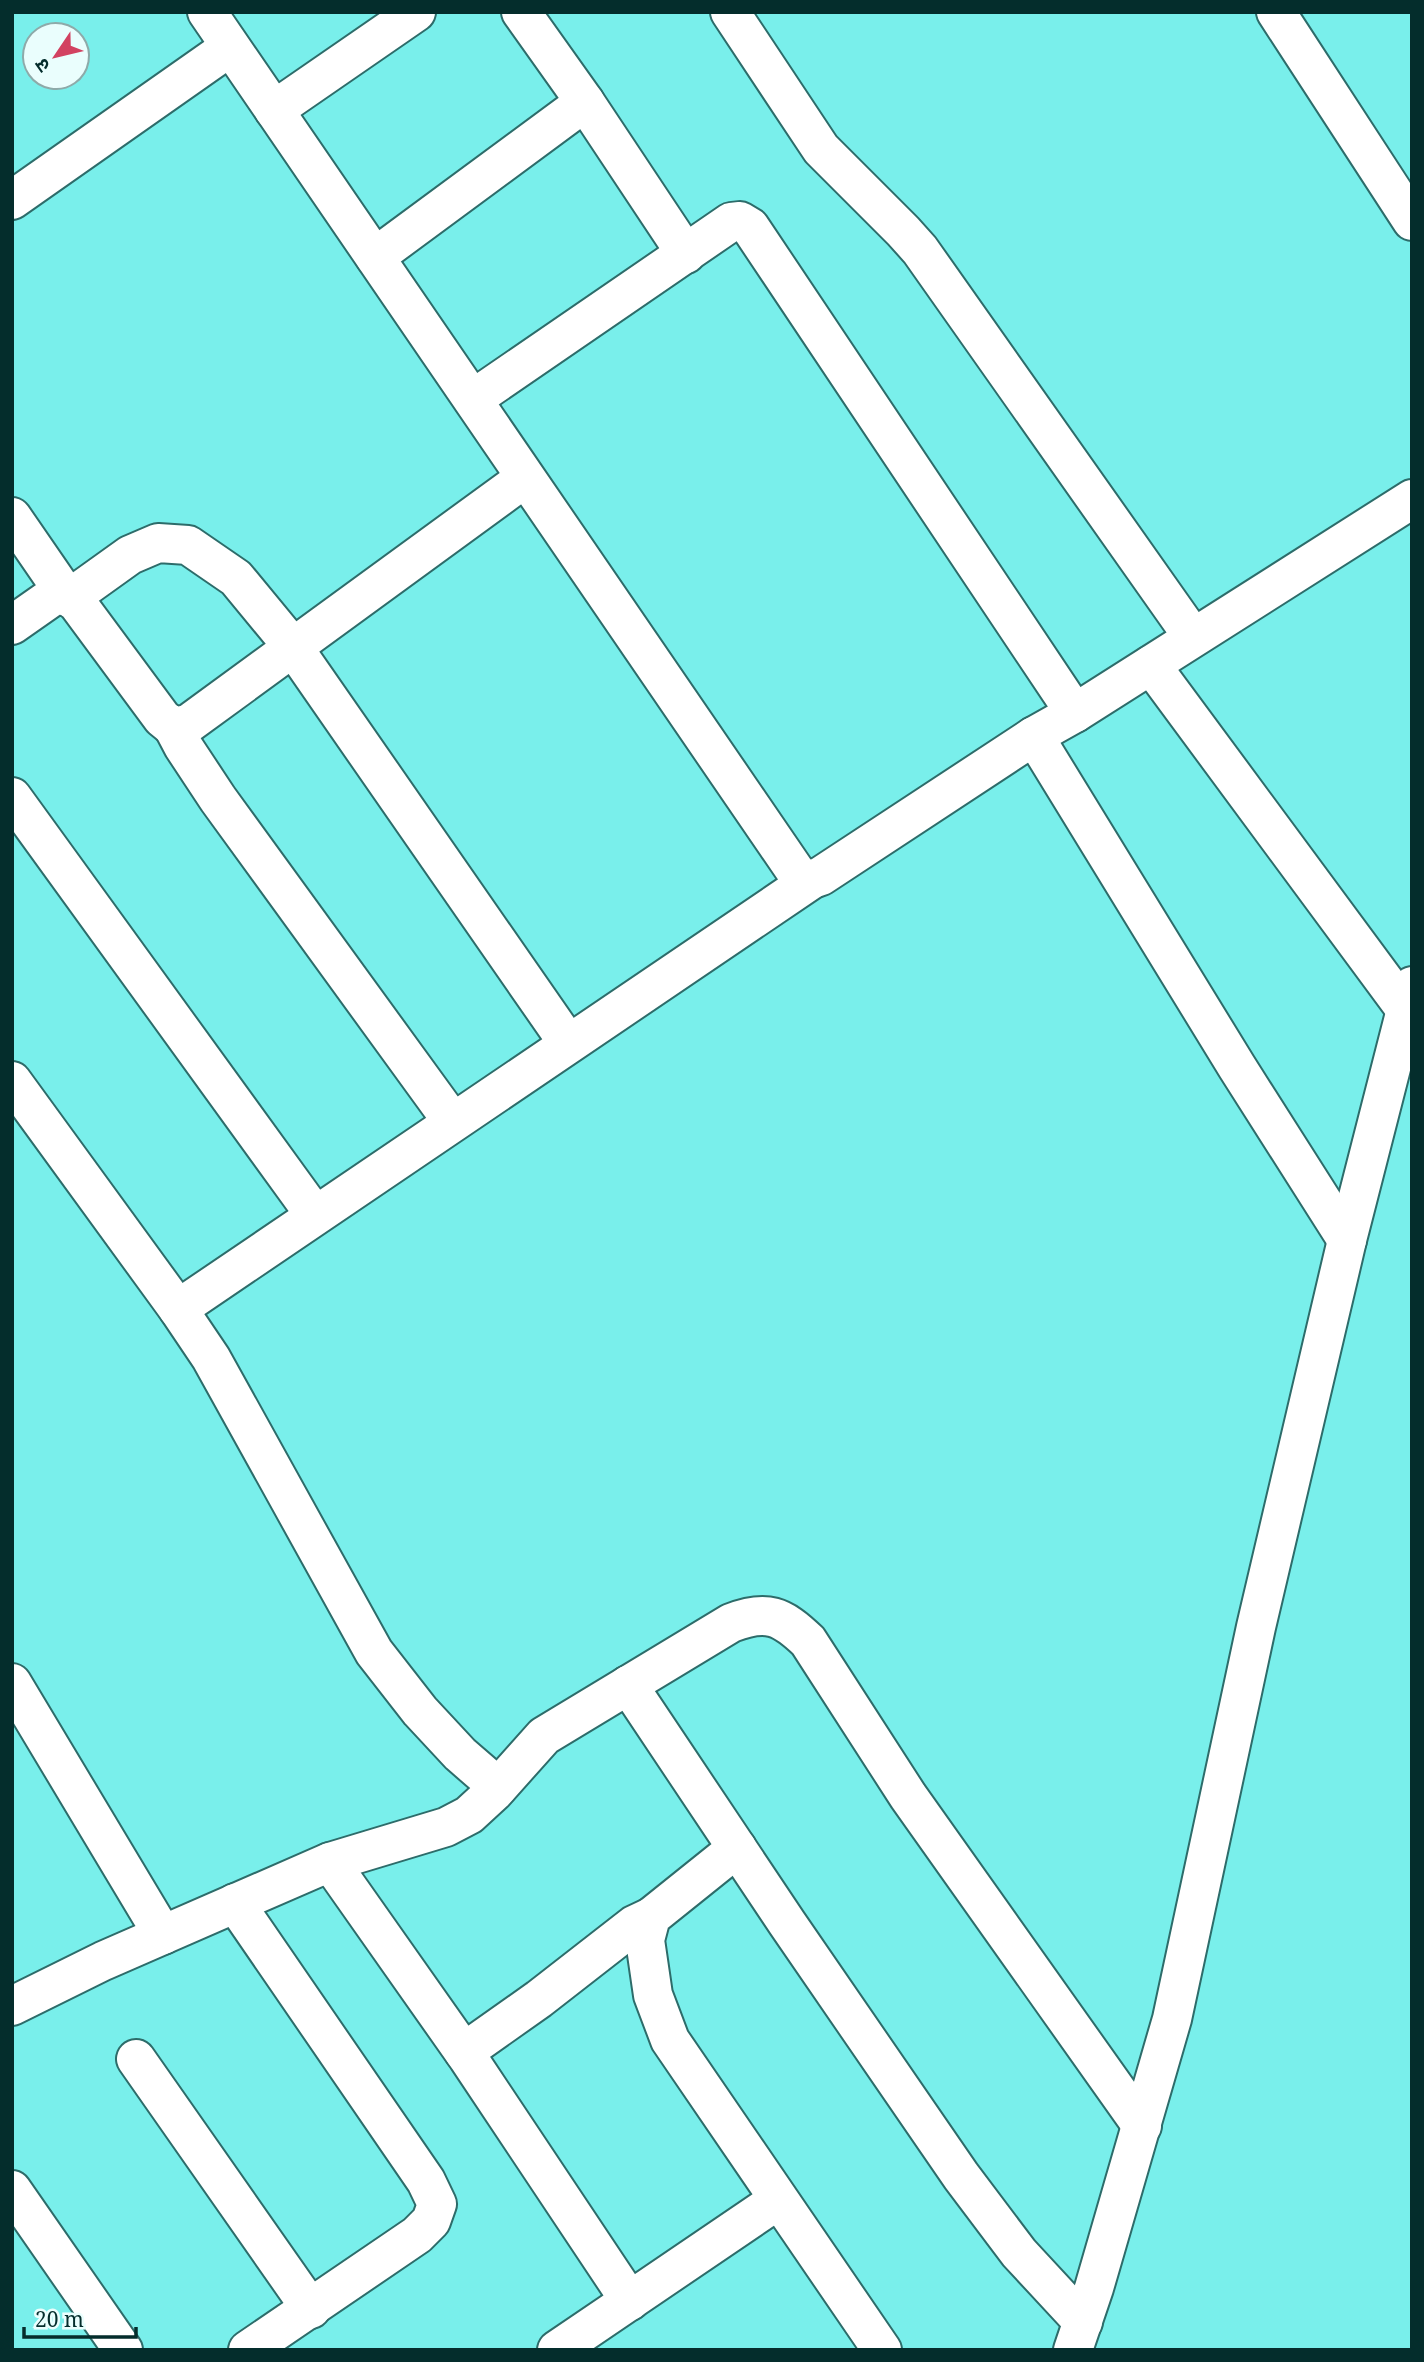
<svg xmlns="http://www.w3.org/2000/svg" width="1424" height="2362" font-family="'Noto Serif','Noto Sans Devanagari',serif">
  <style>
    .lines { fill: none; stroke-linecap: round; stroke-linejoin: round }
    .minor-casing { stroke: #2d6c6a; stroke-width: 42 }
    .minor { stroke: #fff; stroke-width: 38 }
  </style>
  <rect width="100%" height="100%" fill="#79efeb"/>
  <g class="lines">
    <g class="minor-casing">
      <g id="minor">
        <path d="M 207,12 L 798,875 C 807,880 811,880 821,876 L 1034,736 L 1075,713 L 1412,499"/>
        <polyline points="521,12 585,102 686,254"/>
        <polyline points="730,12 821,149 903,231 920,250 1193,637"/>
        <polyline points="1276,12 1412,221"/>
        <polyline points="274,110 416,12"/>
        <polyline points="12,200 230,47"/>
        <polyline points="375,257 585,102"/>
        <polyline points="473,399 731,222 740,221 750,227 1075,713"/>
        <polyline points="12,517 65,594"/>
        <polyline points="70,598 130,555 158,543 188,545 236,578 293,647 568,1043"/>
        <polyline points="12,625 52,597 65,594 77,603 162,718 173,727 188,724 525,478"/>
        <polyline points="1151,665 1406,1010"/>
        <polyline points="173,727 183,746 218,799 452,1121"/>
        <polyline points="1034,736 1237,1067 1347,1240"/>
        <polyline points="12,797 315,1215"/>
        <polyline points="12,1081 178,1309 211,1358 374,1652 420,1711 460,1754 498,1787"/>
        <polyline points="178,1309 811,880"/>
        <polyline points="12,1683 163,1935"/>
        <polyline points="628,1685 787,1923 961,2176 1019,2253 1083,2322"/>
        <polyline points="737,1848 651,1917 645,1940 653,1995 670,2040 882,2350"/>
        <polyline points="330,1862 468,2058 630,2301"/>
        <polyline points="235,1903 426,2181 437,2204 431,2221 417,2235 248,2350"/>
        <path d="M 12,2006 L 103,1961 L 330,1862 L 446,1827 L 469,1815 L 494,1792 L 544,1736 L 731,1623 C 767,1609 782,1616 808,1641 L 908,1796 L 1142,2126"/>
        <polyline points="464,2052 539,1999 634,1925 651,1917"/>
        <polyline points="136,2059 311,2309"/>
        <polyline points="12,2190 123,2350"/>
        <polyline points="557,2350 778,2200"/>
        <polyline points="1073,2350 1094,2288 1172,2019 1256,1627 1347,1240 1412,986"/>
      </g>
    </g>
    <use href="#minor" class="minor"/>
  </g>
  <rect width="1424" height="2362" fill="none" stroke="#042d2c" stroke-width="28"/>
  <g transform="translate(56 56) rotate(235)"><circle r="33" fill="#eafefd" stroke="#8eaaa9" stroke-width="2"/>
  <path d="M0-5L12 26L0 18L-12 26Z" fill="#d24261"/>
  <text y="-10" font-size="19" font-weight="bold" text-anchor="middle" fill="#042d2c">उ</text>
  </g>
  <path d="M24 2327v10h112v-10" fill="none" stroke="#042d2c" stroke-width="3.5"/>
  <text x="35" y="2327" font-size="21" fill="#042d2c" stroke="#eafefd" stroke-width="5" paint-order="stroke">20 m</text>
</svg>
